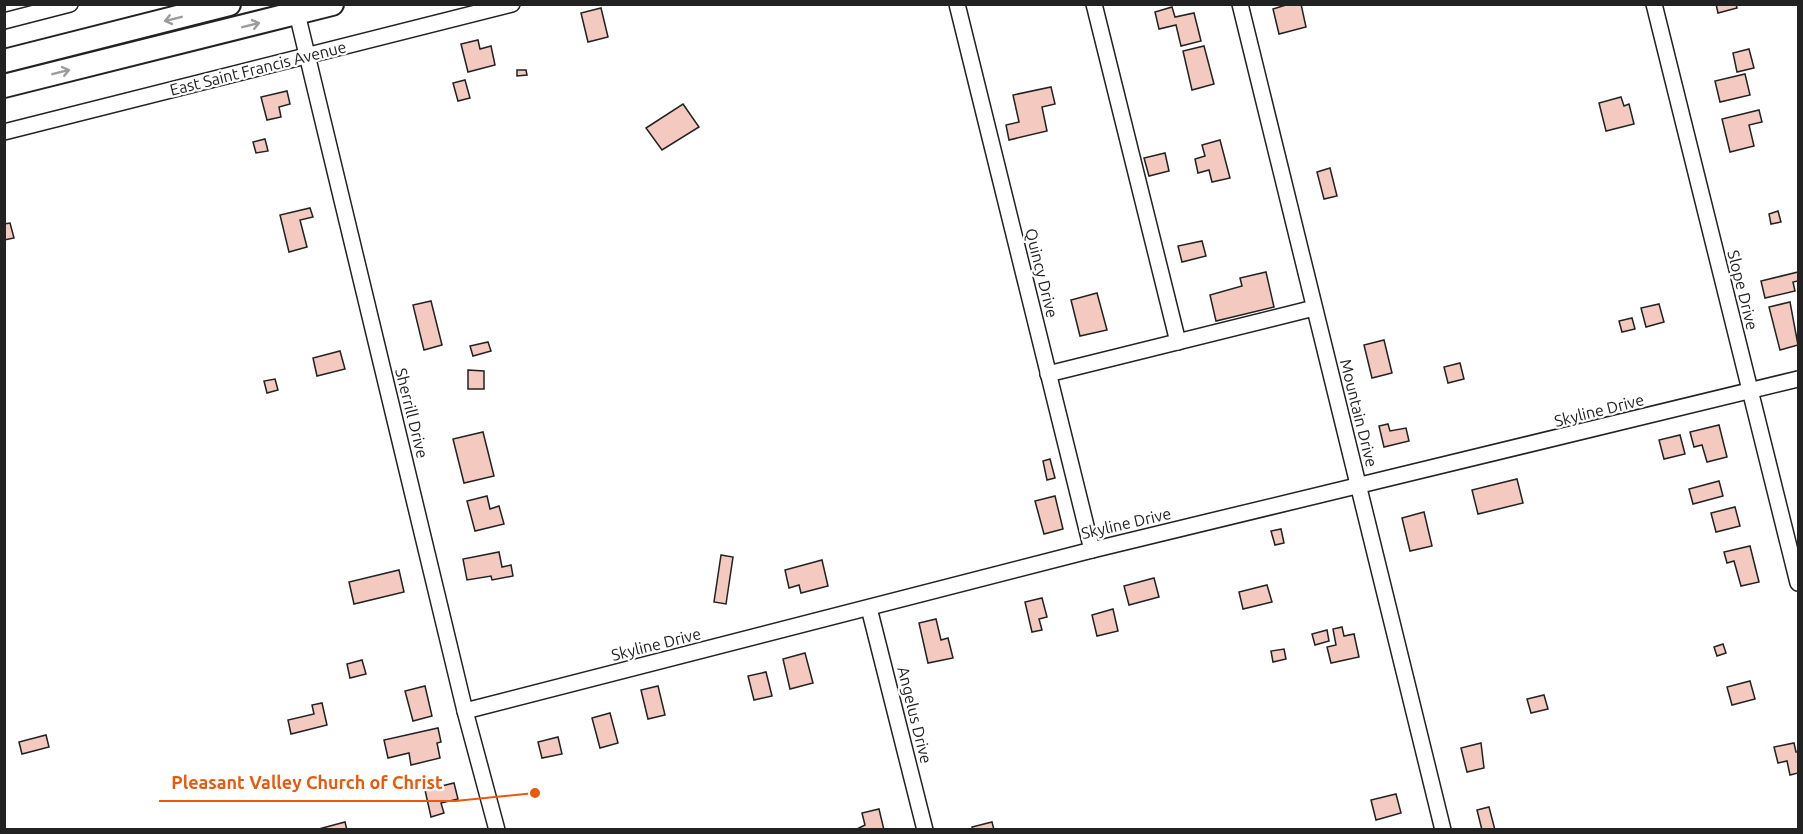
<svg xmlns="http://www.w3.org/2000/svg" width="1803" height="834" font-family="Ubuntu,sans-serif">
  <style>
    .building { fill: #f3c9c0; stroke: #222; stroke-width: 1.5 }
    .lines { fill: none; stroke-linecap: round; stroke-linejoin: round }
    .minor-casing { stroke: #222; stroke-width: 18 }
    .highway-casing { stroke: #222; stroke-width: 26 }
    .minor { stroke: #fff; stroke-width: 15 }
    .highway { stroke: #fff; stroke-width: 22 }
    .oneway { stroke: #9c9c9c }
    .labels { text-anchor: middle; stroke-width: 4.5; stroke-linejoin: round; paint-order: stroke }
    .street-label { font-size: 16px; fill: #222; stroke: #fff }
    .leader { fill: none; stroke: #e8590c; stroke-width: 2 }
    .callout-dot { fill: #e8590c; stroke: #fff; stroke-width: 2 }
    .callout-label { font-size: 18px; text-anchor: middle; font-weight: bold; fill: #e8590c; stroke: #fff; stroke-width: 4.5; stroke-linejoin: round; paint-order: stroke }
  </style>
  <rect width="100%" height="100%" fill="#fff"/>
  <g class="building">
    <polygon points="1289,4 1301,4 1306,27 1279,34 1273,9"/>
    <polygon points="1716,4 1736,4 1737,8 1718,13"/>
    <polygon points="1172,7 1175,17 1194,13 1201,41 1181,46 1176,25 1159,29 1155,12"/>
    <polygon points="601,8 608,37 588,42 581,13"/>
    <polygon points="478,40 480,49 491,46 495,65 468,72 461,44"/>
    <polygon points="1204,46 1214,84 1192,90 1183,51"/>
    <polygon points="1749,49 1754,68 1737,72 1733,53"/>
    <polygon points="517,70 526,70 527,75 517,76"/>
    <polygon points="1745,74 1750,95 1720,102 1715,81"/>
    <polygon points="465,80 470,98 458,101 453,83"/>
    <polygon points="1051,87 1055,104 1042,107 1047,131 1009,140 1006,125 1019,122 1013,95"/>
    <polygon points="287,91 290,104 279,107 281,117 267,120 261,97"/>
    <polygon points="1621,97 1624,106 1629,104 1634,124 1606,131 1599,103"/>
    <polygon points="683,104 699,127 662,150 646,128"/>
    <polygon points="1759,110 1762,122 1749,125 1754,146 1730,152 1722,119"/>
    <polygon points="265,139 268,151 256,153 253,142"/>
    <polygon points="1220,140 1230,178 1212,182 1209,170 1198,173 1195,159 1205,156 1202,145"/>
    <polygon points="1165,153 1169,171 1149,176 1144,158"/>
    <polygon points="1330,168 1337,196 1324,199 1317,172"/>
    <polygon points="310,208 313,217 300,220 307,247 289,252 280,215"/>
    <polygon points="1778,211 1781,222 1771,224 1769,214"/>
    <polygon points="10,223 14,238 4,240 4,224"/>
    <polygon points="1202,241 1206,256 1182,262 1178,246"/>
    <polygon points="1266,272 1274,307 1216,321 1210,295 1242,286 1240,278"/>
    <polygon points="1798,272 1798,281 1793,282 1795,291 1765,298 1761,281"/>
    <polygon points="1097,293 1107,330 1080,336 1071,300"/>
    <polygon points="431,301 442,345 424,350 413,305"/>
    <polygon points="1790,302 1798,345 1780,350 1769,307"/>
    <polygon points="1659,304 1664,322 1646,327 1641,308"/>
    <polygon points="1632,318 1635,329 1622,332 1619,321"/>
    <polygon points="1384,340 1392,373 1372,378 1364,345"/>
    <polygon points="488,342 491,351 473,356 470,346"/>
    <polygon points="340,351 345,369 317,376 313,358"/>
    <polygon points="1460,363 1464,379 1448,383 1444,367"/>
    <polygon points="468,370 484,371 484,389 468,389"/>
    <polygon points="275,379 278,390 267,393 264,381"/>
    <polygon points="1388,424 1390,431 1406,428 1409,441 1384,447 1379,426"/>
    <polygon points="1719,425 1727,457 1707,462 1702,445 1694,447 1690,432"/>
    <polygon points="483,432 494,476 464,483 453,439"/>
    <polygon points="1680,435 1685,454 1664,459 1659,440"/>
    <polygon points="1050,459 1055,478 1047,480 1043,461"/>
    <polygon points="1517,479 1523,503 1478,514 1472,490"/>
    <polygon points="1719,481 1723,496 1693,504 1689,489"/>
    <polygon points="487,496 490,509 499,506 504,524 475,531 467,501"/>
    <polygon points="1055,496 1063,529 1044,534 1035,501"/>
    <polygon points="1735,507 1740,526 1716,532 1711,513"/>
    <polygon points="1424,512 1432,546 1410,551 1402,518"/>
    <polygon points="1281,529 1284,543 1275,545 1271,531"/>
    <polygon points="1750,546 1759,582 1741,586 1734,561 1727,563 1724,552"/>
    <polygon points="499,552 502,567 511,565 513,576 492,580 491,576 467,580 463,559"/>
    <polygon points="721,555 733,557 726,604 714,602"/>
    <polygon points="822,560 828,586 801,593 799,585 789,588 785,570"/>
    <polygon points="399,570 404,592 354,604 349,582"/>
    <polygon points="1154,578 1159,597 1129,605 1124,586"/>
    <polygon points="1267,585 1272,602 1243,609 1239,592"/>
    <polygon points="1042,598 1047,617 1039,619 1042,630 1032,632 1025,602"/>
    <polygon points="1113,609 1118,631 1097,636 1092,615"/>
    <polygon points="936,619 941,640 948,638 953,658 928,663 919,623"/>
    <polygon points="1342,627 1344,636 1354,634 1359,657 1331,663 1327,647 1336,645 1333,629"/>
    <polygon points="1327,630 1329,641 1315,645 1312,634"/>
    <polygon points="1723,644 1726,653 1717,656 1714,647"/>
    <polygon points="1284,649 1286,659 1273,662 1271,651"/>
    <polygon points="805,653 813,683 790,689 783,659"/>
    <polygon points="362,660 366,674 350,678 347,664"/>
    <polygon points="766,672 772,696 754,700 748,676"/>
    <polygon points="1750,681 1755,699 1732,705 1727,687"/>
    <polygon points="425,686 432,716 413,721 405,691"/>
    <polygon points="658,686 665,715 648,719 641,690"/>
    <polygon points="1544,695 1548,709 1531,713 1527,699"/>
    <polygon points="322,703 327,725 291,734 288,720 314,714 312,705"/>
    <polygon points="610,713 618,743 600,748 592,718"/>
    <polygon points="438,728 441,742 437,743 440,758 411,765 409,753 388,758 384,740"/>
    <polygon points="46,735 49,747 22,754 19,742"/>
    <polygon points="558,737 562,754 542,758 538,742"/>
    <polygon points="1481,743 1484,768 1467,772 1461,748"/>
    <polygon points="1794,743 1796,752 1798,752 1798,773 1790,775 1787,761 1778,763 1774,747"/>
    <polygon points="454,783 458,799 441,803 444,813 431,817 425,790"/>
    <polygon points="1396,794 1401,813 1376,820 1371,800"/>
    <polygon points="1489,807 1495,830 1482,830 1477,810"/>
    <polygon points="879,809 884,830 855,830 865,825 862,813"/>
    <polygon points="345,822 347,830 315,830"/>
    <polygon points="992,822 994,830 973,830 972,827"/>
  </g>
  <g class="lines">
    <g class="minor-casing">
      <g id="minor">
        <polyline points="957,4 1092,550"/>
        <polyline points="1094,4 1178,342"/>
        <polyline points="1240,4 1443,830"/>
        <polyline points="1654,4 1798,583"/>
        <polyline points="295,5 465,711 497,830"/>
        <polyline points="4,21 70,4"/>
        <polyline points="4,132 512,4"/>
        <polyline points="1048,374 1314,308"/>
        <polyline points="869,608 925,830"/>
        <polyline points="465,711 1092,550 1798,379"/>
      </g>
    </g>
    <g class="highway-casing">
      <g id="highway">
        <polyline points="4,61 229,4"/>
        <polyline points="4,86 332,4"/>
      </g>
    </g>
    <use href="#minor" class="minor"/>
    <use href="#highway" class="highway"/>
  </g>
  <defs><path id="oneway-shaft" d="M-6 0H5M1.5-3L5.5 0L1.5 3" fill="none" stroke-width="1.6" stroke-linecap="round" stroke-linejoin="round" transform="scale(1.5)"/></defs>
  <g class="oneway">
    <use href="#oneway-shaft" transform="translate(173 19) rotate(166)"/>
    <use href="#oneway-shaft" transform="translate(251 25) rotate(-14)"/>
    <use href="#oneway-shaft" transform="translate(61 72) rotate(-14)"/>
  </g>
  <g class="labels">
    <g class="street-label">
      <text transform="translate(258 68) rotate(-14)" y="6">East Saint Francis Avenue</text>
      <text transform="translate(1042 273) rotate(76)" y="6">Quincy Drive</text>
      <text transform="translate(1743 290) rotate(76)" y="6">Slope Drive</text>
      <text transform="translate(1599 410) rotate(-14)" y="6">Skyline Drive</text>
      <text transform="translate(412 413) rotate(76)" y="6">Sherrill Drive</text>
      <text transform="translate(1359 413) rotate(76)" y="6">Mountain Drive</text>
      <text transform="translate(1126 523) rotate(-13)" y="6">Skyline Drive</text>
      <text transform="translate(656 644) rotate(-14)" y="6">Skyline Drive</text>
      <text transform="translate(915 715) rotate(76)" y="6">Angelus Drive</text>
    </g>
  </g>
  <path class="leader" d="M535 793L455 801H159"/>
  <circle class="callout-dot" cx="535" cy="793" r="6"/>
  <g class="callout-label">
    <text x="307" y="789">Pleasant Valley Church of Christ</text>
  </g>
  <rect width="1803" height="834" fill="none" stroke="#222222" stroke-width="12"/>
</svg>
